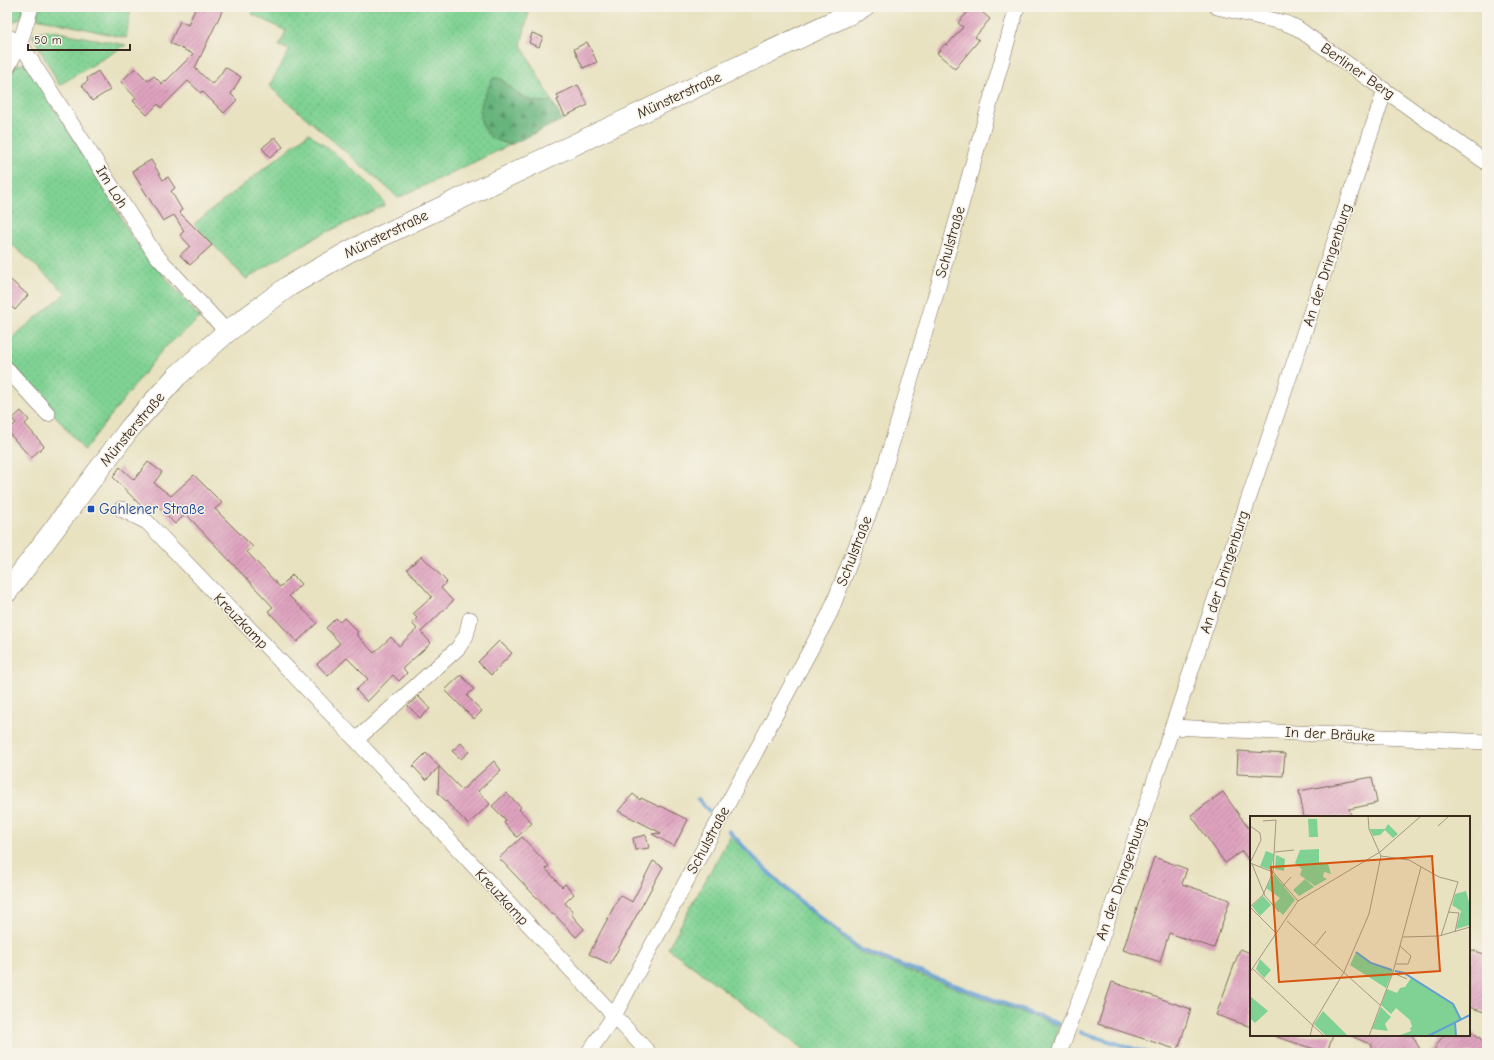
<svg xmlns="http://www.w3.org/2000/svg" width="1494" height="1060" font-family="'Comic Neue',sans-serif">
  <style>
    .grass { fill: url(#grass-dots); stroke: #5d7e58 }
    .forest { fill: url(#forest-firs); stroke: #516f4e }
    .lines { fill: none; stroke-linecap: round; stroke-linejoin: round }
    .stream { stroke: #629fd3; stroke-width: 4 }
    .building { fill: url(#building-hatch) }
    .street-casing { stroke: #786a57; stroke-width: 16 }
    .secondary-casing { stroke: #786a57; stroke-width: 22 }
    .street { stroke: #fff; stroke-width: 15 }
    .secondary { stroke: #fff; stroke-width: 21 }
    .transit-dot { fill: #1a4fb4; stroke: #f7f3e8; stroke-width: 1.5 }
    .labels { text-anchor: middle; stroke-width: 3; stroke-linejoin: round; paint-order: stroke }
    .street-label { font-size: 15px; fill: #3b2a1e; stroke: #f7f3e8 }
    .transit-label { font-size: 15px; fill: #164399; stroke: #f7f3e8; text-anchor: start }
    .inset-river { fill: none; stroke: #629fd3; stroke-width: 2 }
    .inset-road { fill: none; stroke: #a39880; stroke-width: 1 }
    .view { fill: #d7540e; fill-opacity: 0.15; stroke: #d7540e; stroke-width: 2 }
    .inset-edge { fill: none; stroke: #3b2a1e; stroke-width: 2 }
  </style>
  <defs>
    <pattern id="grass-dots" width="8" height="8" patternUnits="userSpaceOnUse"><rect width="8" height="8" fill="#7fd293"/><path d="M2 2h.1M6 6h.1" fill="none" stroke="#6fb47e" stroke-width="1.8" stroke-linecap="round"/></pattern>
    <pattern id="forest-firs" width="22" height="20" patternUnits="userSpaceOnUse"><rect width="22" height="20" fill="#67b47d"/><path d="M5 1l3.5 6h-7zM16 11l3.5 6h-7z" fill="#569366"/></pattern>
    <pattern id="building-hatch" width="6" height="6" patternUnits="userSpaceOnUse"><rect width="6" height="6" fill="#dfa3bf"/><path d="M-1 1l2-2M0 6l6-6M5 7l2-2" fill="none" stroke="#b6859b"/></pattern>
  </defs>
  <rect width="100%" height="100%" fill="#f7f3e8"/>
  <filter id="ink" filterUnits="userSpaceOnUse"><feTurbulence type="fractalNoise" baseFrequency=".025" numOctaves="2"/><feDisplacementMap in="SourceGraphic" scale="8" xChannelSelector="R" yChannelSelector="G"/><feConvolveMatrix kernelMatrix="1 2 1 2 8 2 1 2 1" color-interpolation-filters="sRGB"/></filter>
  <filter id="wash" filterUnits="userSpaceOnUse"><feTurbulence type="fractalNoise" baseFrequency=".012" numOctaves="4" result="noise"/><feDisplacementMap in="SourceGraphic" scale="16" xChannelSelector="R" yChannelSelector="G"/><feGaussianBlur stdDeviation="0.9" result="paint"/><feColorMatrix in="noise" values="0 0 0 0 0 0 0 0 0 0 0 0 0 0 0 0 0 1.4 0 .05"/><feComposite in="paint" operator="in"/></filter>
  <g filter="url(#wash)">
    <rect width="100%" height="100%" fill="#e8e2c1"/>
    <g class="grass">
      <polygon points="7,7 25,7 20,19 7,24"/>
      <polygon points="38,7 131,7 126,38 37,18"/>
      <path d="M 255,7 L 530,7 L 521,45 L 552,101 C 527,105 520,95 502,80 L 491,137 L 510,145 L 398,198 L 390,190 L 269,86 L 290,50 L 279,46 L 286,31 L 252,14 Z"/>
      <polygon points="47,30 126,45 59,85 33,36 33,34"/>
      <polygon points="27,64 101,183 133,239 200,318 163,349 84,450 7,358 7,342 66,293 7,240 7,82 16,65"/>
      <path d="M 309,133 C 327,148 377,186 385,205 L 312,239 L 246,279 L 194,224 Z"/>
      <polygon points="730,836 791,896 861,953 1060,1027 1049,1053 809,1053 668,948"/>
    </g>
    <path class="forest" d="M 493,78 L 498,78 L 502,80 C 520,95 527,105 552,101 L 562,120 L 510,145 C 504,142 497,141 492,138 C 489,136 486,132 484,128 C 474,111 485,95 493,78 Z"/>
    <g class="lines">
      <g class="stream">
        <polyline points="698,799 710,812"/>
        <polyline points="729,831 764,868 794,896 861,950 1059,1024"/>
        <polyline points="1080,1032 1147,1053"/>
      </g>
    </g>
    <g id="blocks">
      <g class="building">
        <polygon points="196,7 224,7 195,68 212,84 220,75 225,67 241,77 231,94 237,100 224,113 202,91 201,93 188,81 161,108 158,104 147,115 133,101 136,98 121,82 135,68 148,81 154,76 162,84 165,80 166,81 193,54 170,43 180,21 188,25"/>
        <polygon points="972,7 976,7 990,19 975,37 979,40 955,69 937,53 945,44 947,45 963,27 958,23"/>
        <polygon points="532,33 543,37 539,47 529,43"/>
        <polygon points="587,42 597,62 583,68 574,49"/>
        <polygon points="98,71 110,90 92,101 82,85 88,81 87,78"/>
        <polygon points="578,85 588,105 565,116 557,100 559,99 557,95"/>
        <polygon points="275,137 283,147 270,158 262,148"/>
        <polygon points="151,160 163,180 168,177 175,188 171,191 182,210 179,212 212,245 190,265 180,255 190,246 180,235 184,231 174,215 163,221 132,171"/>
        <polygon points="7,277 28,295 15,310 7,303"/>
        <polygon points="21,411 29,420 25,424 44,446 31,458 7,431 16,423 12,419"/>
        <polygon points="148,462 162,472 154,483 171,496 194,475 222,503 215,509 253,547 247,552 280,587 292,575 301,584 289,596 317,623 297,642 268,611 273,607 186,514 175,524 155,503 148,512 146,511 113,477 120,467 134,480"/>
        <polygon points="422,556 447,582 441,588 453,601 421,632 431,643 403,668 407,673 399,681 393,675 367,702 356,690 368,679 347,658 328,676 317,664 340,643 326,628 336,618 340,622 344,618 358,632 356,634 374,653 391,637 399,646 417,629 412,623 417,618 413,614 432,597 407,569"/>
        <polygon points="499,641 512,653 491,675 478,662"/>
        <polygon points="461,675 474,689 467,696 482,711 474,719 445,690"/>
        <polygon points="418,696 430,709 420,718 408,706"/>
        <polygon points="461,743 469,752 461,759 452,751"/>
        <polygon points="1238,751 1285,754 1283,776 1237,774"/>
        <polygon points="426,753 462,790 494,761 501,770 478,791 490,804 468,824 438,793 439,767 426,780 413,766"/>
        <polygon points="1372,777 1377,803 1349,809 1351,817 1304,817 1299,791"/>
        <polygon points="1223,792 1251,832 1251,864 1242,851 1225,863 1191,815"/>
        <polygon points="506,793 521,807 519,809 532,823 517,837 504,823 506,820 492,806"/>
        <polygon points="633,794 640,800 641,798 660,807 661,806 688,820 674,846 652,834 661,833 618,811"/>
        <polygon points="646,835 649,848 635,850 633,838"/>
        <polygon points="522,837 549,866 546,869 562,887 565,884 574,894 565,903 573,912 571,914 584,929 576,937 554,914 553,915 499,858"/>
        <polygon points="1154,857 1187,869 1182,884 1230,900 1214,948 1169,933 1160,962 1123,950"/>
        <polygon points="653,861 663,867 610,964 589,954 620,895 632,902"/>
        <polygon points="1240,949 1251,953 1251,1027 1216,1015"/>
        <polygon points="1469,949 1487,955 1487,1013 1469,1007"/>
        <polygon points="1112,982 1191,1009 1178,1050 1098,1024"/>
        <polygon points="1469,1030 1480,1038 1485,1045 1487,1053 1432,1053 1440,1040 1445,1035 1469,1035"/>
        <polygon points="1277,1035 1333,1035 1327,1053 1277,1037"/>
        <polygon points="1349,1035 1412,1035 1422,1053 1372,1053 1372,1045"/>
      </g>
    </g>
  </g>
  <g filter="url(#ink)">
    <use href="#blocks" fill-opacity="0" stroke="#786a57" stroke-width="1"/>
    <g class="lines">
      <g class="street-casing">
        <g id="street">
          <polyline points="1217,7 1285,23 1297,28 1487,163"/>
          <polyline points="7,36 20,43 155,254 227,332"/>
          <polyline points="7,68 20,43 31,7"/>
          <polyline points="7,369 48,414"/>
          <polyline points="121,509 147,522 356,740 649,1053"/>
          <polyline points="1172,727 1487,742"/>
          <polyline points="356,740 458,648 466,636 470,619"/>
          <polyline points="588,1053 614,1016 830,613 878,490 938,287 1017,7"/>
          <polyline points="1059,1053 1091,969 1144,812 1385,90"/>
        </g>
      </g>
      <g class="secondary-casing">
        <polyline id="secondary" points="7,592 130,428 177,376 227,332 289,286 350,251 864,7"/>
      </g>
      <use href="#street" class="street"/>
      <use href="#secondary" class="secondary"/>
    </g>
  </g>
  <rect class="transit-dot" x="87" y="505" width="8" height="8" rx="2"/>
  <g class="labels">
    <g class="street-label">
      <text transform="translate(1358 71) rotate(35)" y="5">Berliner Berg</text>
      <text transform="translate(679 95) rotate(-25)" y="5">Münsterstraße</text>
      <text transform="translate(112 187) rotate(58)" y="5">Im Loh</text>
      <text transform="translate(386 234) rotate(-26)" y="5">Münsterstraße</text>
      <text transform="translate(950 242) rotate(-74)" y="5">Schulstraße</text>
      <text transform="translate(1327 265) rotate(-72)" y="5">An der Dringenburg</text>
      <text transform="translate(132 429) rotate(-50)" y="5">Münsterstraße</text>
      <text transform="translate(854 551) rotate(-69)" y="5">Schulstraße</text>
      <text transform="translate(1224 572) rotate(-72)" y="5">An der Dringenburg</text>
      <text transform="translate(241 621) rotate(46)" y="5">Kreuzkamp</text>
      <text transform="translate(1330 734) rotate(3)" y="5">In der Bräuke</text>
      <text transform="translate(708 840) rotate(-62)" y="5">Schulstraße</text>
      <text transform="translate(1121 879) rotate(-71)" y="5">An der Dringenburg</text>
      <text transform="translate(502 897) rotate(47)" y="5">Kreuzkamp</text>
    </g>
    <g class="transit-label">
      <text x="99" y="514">Gahlener Straße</text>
    </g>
  </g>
  <g transform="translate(1250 816)">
    <rect width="220" height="220" fill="#e8e2c1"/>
    <path d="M 58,3 L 67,3 L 68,21 L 59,21 ZM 138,8 L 148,18 L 143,22 L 135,14 L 130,19 L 123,20 L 120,13 L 135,13 ZM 69,33 L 69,46 L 78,48 L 81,58 L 74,56 L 73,61 L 77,63 L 65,70 L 50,59 L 52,53 L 45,47 L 50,34 ZM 16,35 L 24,38 L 21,54 L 10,50 ZM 26,39 L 35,43 L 34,55 L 25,53 ZM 24,58 L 45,84 L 33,99 L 23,89 L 30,82 L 16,72 ZM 55,63 L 64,71 L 49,80 L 43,74 ZM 216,75 L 220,90 L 220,109 L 206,113 L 211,95 L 202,89 L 205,78 ZM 13,80 L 21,89 L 10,100 L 2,90 ZM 106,136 L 121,148 L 143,154 L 136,172 L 100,149 ZM 10,143 L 21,154 L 14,162 L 6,153 ZM 161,162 L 204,188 L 211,203 L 205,206 L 206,220 L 148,220 L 161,215 L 160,212 L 162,211 L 160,204 L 146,192 L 141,198 L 131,189 L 137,173 L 147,177 L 150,172 L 155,171 ZM 0,180 L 18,195 L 5,207 L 0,202 ZM 131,191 L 141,201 L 135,208 L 138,215 L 122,213 ZM 73,195 L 98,220 L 76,220 L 64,208 Z" fill="#7fd293"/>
    <path class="inset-river" d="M 106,136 L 121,147 L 142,154M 145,155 L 154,157 L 203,188 L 211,204M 205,207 L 206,220M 178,220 L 220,199"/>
    <path class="inset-road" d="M 13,5 L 26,4M 0,10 L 10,17 L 11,24 L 0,47M 188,10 L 199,0M 25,36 L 44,34M 131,40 L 159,44 L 189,61 L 208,66 L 191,120M 0,47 L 23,56 L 48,85M 2,48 L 15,80 L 29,96M 33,70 L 41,61M 0,91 L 13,79 L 23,56 L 26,4M 0,91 L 25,116M 198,96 L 209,97 L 205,116M 37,105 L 130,189M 153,121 L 189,120 L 220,111M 65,129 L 76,115M 146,148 L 158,148 L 161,140 L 150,130M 2,152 L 74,220M 0,156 L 48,85 L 130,36 L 171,0M 143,157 L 157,163M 60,220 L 63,208 L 94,156 L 119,98 L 131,40 L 119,13 L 118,0M 119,220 L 143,156 L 171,51"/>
    <path class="view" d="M 182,40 L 190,155 L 29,166 L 21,51 Z"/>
    <rect width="220" height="220" class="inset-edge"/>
  </g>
  <rect width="1494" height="1060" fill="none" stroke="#f7f3e8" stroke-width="24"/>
  <path d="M28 44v6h102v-6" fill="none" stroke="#3b2a1e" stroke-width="2"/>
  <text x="34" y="44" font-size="12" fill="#3b2a1e" stroke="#f7f3e8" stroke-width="3" paint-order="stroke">50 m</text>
</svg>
